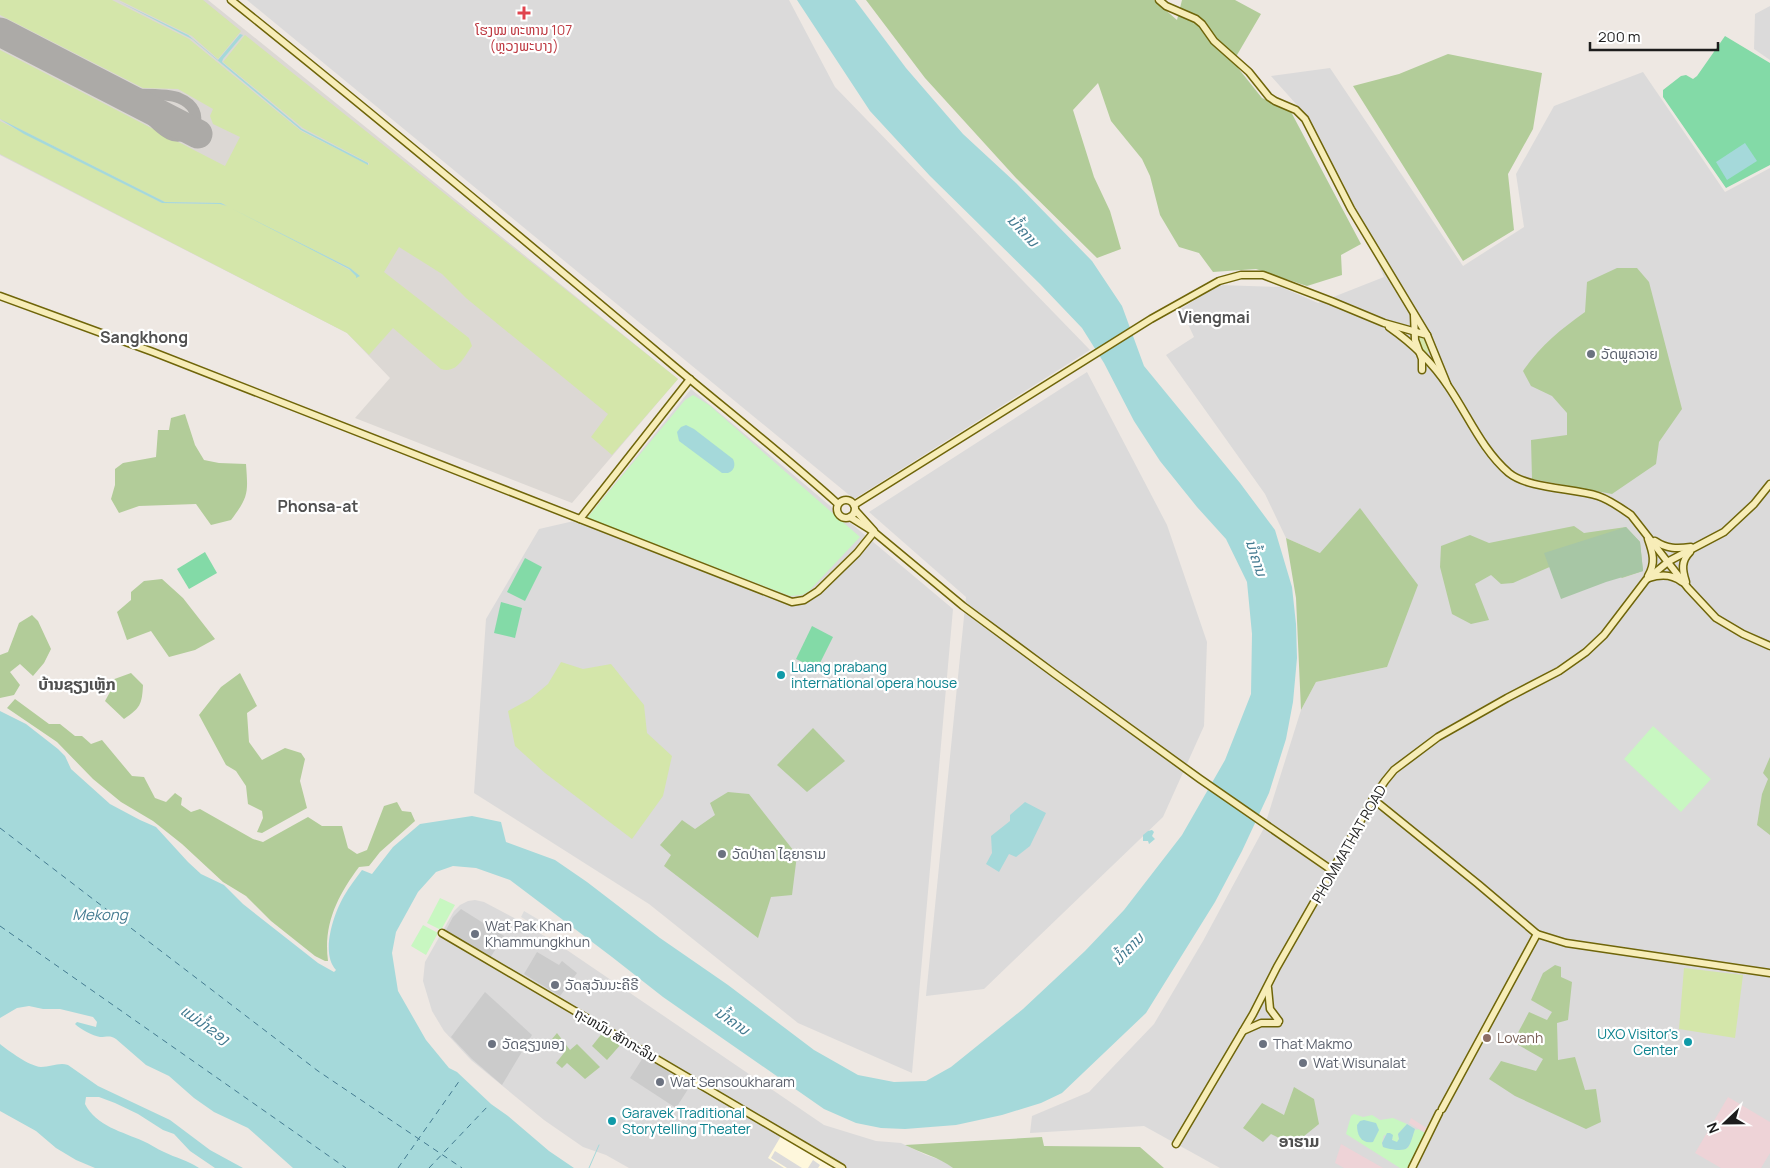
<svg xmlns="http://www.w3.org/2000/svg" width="1770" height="1168" font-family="Manrope,'Noto Sans Lao',sans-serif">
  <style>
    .residential { fill: #dbdada }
    .commercial { fill: #eed3d7 }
    .education { fill: #fef7dc }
    .religious { fill: #cbcbcb }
    .airport { fill: #dcd8d4 }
    .grass { fill: #d4e6aa }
    .forest { fill: #b2cc99 }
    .cemetery { fill: #a7c6a5 }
    .park { fill: #c8f7c1 }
    .pitch { fill: #83daa7 }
    .parking { fill: #ddd }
    .water { fill: #a5d9da }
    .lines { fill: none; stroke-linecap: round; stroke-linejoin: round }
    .stream { stroke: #a5d9da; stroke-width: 1 }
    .ferry { stroke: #447b91; stroke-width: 1; stroke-dasharray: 6 5; stroke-linecap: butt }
    .taxiway { stroke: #acaaa7; stroke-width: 11 }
    .runway { stroke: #acaaa7; stroke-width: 29 }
    .secondary-casing { stroke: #6f6509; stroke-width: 9 }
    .secondary { stroke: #f7edb8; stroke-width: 6 }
    .health-dot { fill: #e0444e; stroke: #fff; stroke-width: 2 }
    .worship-dot { fill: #6b7280; stroke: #fff; stroke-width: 2 }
    .culture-dot { fill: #0f9aa8; stroke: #fff; stroke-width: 2 }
    .education-dot { fill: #8d6e63; stroke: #fff; stroke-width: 2 }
    .labels { text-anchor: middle; stroke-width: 4.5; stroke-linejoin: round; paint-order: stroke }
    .health-label { font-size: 14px; fill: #be3a42; stroke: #fff }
    .worship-label { font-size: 14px; fill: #5b616d; stroke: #fff; text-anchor: start }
    .culture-label { font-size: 14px; fill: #0d838f; stroke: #fff; text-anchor: start }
    .street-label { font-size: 14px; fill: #1d1d1d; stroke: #fff }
    .education-label { font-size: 14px; fill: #785e54; stroke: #fff; text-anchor: start }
    .water-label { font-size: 15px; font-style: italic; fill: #447b91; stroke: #fff }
    .quarter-label { font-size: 16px; font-weight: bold; fill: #505050; stroke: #fff }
  </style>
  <rect width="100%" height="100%" fill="#eee8e3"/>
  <g class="residential">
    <polygon points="247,0 789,0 835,87 1090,350 854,499"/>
    <polygon points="1770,6 1770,60 1754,49 1755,14"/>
    <polygon points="1330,68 1463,266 1524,227 1516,174 1554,106 1643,72 1725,192 1770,168 1770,1168 1220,1168 1144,1126 1030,1133 1032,1116 1089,1092 1154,1024 1203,941 1264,828 1301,710 1316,682 1387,667 1320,553 1286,538 1265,494 1166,355 1194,337 1181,309 1218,285 1281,287 1318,303 1384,277 1342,181 1304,113 1271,76"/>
    <polygon points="1087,372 1167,525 1207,642 1204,726 1163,817 984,989 926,996 966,597 869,512"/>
    <polygon points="691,389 953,609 912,1073 798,1023 649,904 474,793 486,619 539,529 587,518"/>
    <polygon points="475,900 484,902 516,919 561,946 824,1125 876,1141 901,1143 926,1155 944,1161 953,1168 629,1168 606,1155 583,1147 544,1120 471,1060 444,1031 432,1011 423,981 425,962 454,911 460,905 468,901"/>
  </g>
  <g class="commercial">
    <polygon points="1728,1097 1770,1122 1770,1153 1761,1168 1721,1168 1695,1153"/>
    <polygon points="1411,1118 1428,1129 1425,1133 1409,1123"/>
    <polygon points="1341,1144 1383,1168 1344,1168 1335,1163"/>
  </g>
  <polygon class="education" points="781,1136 834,1168 818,1168 820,1165 813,1160 808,1168 802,1168 775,1151 771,1158 787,1168 784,1168 768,1158"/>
  <g class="religious">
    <polygon points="461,909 504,936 490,958 445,932 453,917"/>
    <polygon points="537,952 559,965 562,961 577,973 560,996 524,974"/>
    <polygon points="485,992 532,1035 502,1085 472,1059 451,1037"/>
    <polygon points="644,1056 690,1086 676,1108 630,1078"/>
  </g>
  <polygon class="airport" points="0,0 208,0 678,379 572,503 355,418 390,378 347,333 0,155"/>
  <g class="grass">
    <path d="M 0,0 L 112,0 L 189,39 L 301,131 L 369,165 L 369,163 L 303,128 L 223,62 L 245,35 L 678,379 L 612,455 L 591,437 L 608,414 L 466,298 L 442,274 L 399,247 L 384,272 L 469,338 L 472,346 C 463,358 457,374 441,369 L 393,328 L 369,355 L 347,333 L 0,154 L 0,121 L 162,203 L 221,204 L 227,206 L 319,253 L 360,276 L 350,268 L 221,203 L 165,202 L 0,119 L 0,50 L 225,166 L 240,137 L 213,124 L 210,116 L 213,109 L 178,89 L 143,88 L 0,15 Z"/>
    <polygon points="119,0 203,0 241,31 218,59 192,36"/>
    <polygon points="1420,337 1423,338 1427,344 1429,351 1427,354 1422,351 1418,341"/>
    <polygon points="561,662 583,669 611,664 644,705 647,733 672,756 663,796 632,839 545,773 515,746 508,711 530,699 548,684"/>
    <polygon points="1684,968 1743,975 1735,1038 1679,1029"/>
  </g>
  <g class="forest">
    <polygon points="866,0 1154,0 1177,20 1182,0 1235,0 1261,14 1237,55 1238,68 1262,98 1290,110 1361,244 1341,255 1342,275 1307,286 1256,269 1213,272 1199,253 1179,247 1160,215 1150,176 1142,159 1111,121 1098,83 1073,110 1094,177 1110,211 1121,249 1097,258 1016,178 925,78"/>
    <polygon points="1448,54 1542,73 1533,129 1508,174 1514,230 1463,261 1353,86 1399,74"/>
    <path d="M 1617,268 L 1637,268 L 1649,282 L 1682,409 L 1659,442 L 1656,464 L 1612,494 L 1532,479 L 1531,440 L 1567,435 L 1567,413 L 1552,396 L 1531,386 L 1523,371 C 1541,345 1560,330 1585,312 L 1587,282 Z"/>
    <path d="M 185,414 L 195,445 L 204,460 L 219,463 L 246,464 C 248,493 249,496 231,520 L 211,525 L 196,504 L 139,506 L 119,513 L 111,499 L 115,485 L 115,469 L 123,463 L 156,457 L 158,430 L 169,430 L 171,418 Z"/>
    <polygon points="1360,508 1418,585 1387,667 1316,682 1301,710 1296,598 1286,538 1320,553"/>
    <polygon points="1574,526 1584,533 1626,527 1640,542 1643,571 1622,578 1586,551 1513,583 1501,584 1491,575 1475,584 1489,620 1471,624 1452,614 1440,567 1441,546 1470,535 1489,543"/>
    <polygon points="162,579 183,598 215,639 195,650 169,657 151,631 127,640 117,612 131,600 131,592 144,581"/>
    <polygon points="32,615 38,621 51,649 44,663 33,676 20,664 10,672 20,685 14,695 0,698 0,655 8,652 19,623"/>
    <path d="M 131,673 L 143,685 C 142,705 140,708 124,719 L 105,701 L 110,692 L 109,681 Z"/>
    <polygon points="240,673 257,706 247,713 249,742 262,760 285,748 301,753 305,759 300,781 307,808 262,833 257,832 263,818 262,811 248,804 246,786 236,771 226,765 199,715 221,687"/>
    <path d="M 15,699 L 49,724 L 60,724 L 75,736 L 82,736 L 91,744 L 102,740 L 132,776 L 144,777 L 155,798 L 166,802 L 175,793 L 182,798 L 181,805 L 191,812 L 200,809 L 253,839 L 263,842 L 308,817 L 322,826 L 342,826 L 348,848 L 357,854 L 367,850 L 384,806 L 397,802 L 402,811 L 411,812 L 415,821 L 380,852 L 369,866 L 359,867 C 338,895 323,924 328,961 L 325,961 L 315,956 L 271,921 L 246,896 L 223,882 L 182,844 L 153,821 L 121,802 L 93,779 L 57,742 L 7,708 Z"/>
    <polygon points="813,728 845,761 807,792 777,765"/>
    <polygon points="1770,757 1770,835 1757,825 1762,794 1768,779 1763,773"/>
    <polygon points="728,792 749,794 797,855 792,895 771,897 758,938 664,866 671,855 660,845 682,820 695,829 715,815 710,803"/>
    <polygon points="1555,965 1561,967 1561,977 1572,982 1568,1020 1557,1023 1558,1060 1575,1057 1585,1090 1596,1089 1601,1122 1586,1129 1515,1096 1489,1079 1501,1061 1536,1071 1543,1059 1513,1042 1529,1012 1547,1020 1552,1012 1531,1000 1543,973"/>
    <polygon points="604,1031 622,1043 607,1060 592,1046"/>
    <polygon points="557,1033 570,1050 577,1044 600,1067 585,1079 567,1063 562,1068 556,1063 564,1053 552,1039"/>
    <polygon points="1294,1087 1314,1099 1319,1124 1293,1145 1271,1134 1263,1142 1243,1128 1262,1103 1284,1115"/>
    <path d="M 1042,1137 L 1044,1146 L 1140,1147 L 1164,1168 L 953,1168 C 939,1157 921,1153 905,1145 Z"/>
  </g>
  <polygon class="cemetery" points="1626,527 1640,542 1643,571 1606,582 1561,599 1544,553"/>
  <g class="park">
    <polygon points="693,395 709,405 860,537 809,591 802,595 790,596 587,518 685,400"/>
    <polygon points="1653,726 1711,779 1681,812 1624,759"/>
    <polygon points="440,898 455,905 441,930 427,923"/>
    <polygon points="423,925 438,933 426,955 411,946"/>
    <polygon points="1354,1114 1363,1117 1372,1115 1380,1120 1393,1118 1407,1124 1398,1134 1399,1140 1397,1142 1394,1142 1391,1137 1384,1135 1382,1143 1383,1147 1408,1148 1415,1129 1417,1130 1418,1129 1425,1133 1407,1168 1400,1168 1346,1134 1351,1116"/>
  </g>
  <g class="pitch">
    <polygon points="1725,36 1770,63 1770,165 1726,188 1663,97 1663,90 1681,76 1686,75 1693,79 1697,76"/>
    <polygon points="205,552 217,573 189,589 177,569"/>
    <polygon points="525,558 542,567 525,601 507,592"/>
    <polygon points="501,602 522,608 515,638 494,633"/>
    <polygon points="812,626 833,637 817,669 796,659"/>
  </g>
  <polygon class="parking" points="524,911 546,924 543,930 521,917"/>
  <g class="water">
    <polygon points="116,0 188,35 218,60 240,34 243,35 223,59 222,62 302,129 368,163 368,165 301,130 192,39"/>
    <path d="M 797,0 L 855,0 L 906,68 L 963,134 L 1016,183 L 1092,261 L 1122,306 L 1144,366 L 1240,483 L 1275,530 L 1292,587 L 1296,624 L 1297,658 L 1293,702 L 1286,739 L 1269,793 L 1242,851 L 1215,902 L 1146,1013 L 1062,1093 L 1041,1103 L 1002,1115 L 956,1125 L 905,1129 L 881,1128 L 856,1123 L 824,1109 L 663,997 L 612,957 L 510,880 L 476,868 L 453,866 L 436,872 L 418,892 L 396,932 L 392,953 L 398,991 L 426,1040 L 449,1068 L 457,1072 L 491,1104 L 508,1116 L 549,1151 L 574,1168 L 293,1168 L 248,1128 L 214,1112 L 194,1098 L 169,1076 L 146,1065 L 116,1039 C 110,1035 107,1037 100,1037 C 93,1036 80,1029 75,1024 L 77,1022 L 96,1027 L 97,1022 L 93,1017 L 60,1009 L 43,1009 L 29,1006 L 17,1008 L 0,1018 L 0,711 L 26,724 L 58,749 L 65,756 L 71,769 L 110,804 L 140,820 L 156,827 L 188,862 L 201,874 L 224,885 L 243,904 L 318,963 L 334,972 L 336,970 C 320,953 334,913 344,896 C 349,887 356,878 362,870 L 372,874 L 393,847 L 420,824 L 472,816 L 501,822 L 506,842 L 555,860 L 587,882 L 660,938 L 728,985 L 814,1050 L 858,1075 L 894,1082 L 926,1081 L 951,1067 L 1023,1009 L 1085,951 L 1124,910 L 1182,835 L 1225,760 L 1251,694 L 1252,634 L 1247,582 L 1226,539 L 1197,507 L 1160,461 L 1134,421 L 1104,363 L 1082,328 L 1040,284 L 930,176 L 870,111 Z"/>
    <polygon points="0,119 165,202 221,203 350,268 360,276 356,278 356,276 349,269 227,206 220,204 162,203 24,134"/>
    <polygon points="1745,143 1757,161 1727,180 1716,162"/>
    <path d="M 686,425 L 694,429 L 733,459 C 736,465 734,471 728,473 L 722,473 L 679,441 L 677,432 L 681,427 Z"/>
    <polygon points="1025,802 1046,813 1030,846 1016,857 1009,854 999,872 986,864 992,853 991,836 1010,821 1010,815"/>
    <polygon points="1152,830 1154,832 1152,836 1155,839 1149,844 1148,841 1143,841 1143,835 1148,831"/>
    <path d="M 0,1044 C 9,1051 29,1066 41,1067 C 51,1067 59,1062 68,1065 L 98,1086 L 170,1120 L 210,1150 L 243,1168 L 215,1168 L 190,1151 L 174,1134 L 163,1130 L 138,1114 L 115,1103 L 99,1097 L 86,1097 L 85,1104 C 96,1126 123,1132 143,1141 C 150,1144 157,1149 164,1152 C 176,1158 187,1160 199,1168 L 95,1168 L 76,1160 L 56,1148 L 36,1131 L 0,1111 Z"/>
    <path d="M 1364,1120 L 1376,1123 L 1379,1130 L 1373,1142 C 1361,1144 1357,1135 1357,1125 L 1360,1121 Z"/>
    <path d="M 1407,1124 L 1415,1129 C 1413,1134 1411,1145 1407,1148 C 1403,1152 1388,1149 1383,1147 L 1382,1143 L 1387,1133 L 1390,1133 L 1393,1135 L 1392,1140 L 1397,1142 L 1399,1139 L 1398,1134 Z"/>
  </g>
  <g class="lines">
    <polyline class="stream" points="589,1168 599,1145"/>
    <g class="ferry">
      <polyline points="0,828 318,1071 462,1168"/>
      <polyline points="0,926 346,1168"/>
      <polyline points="398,1168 460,1080"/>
      <polyline points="429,1168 489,1105"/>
    </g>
    <path class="taxiway" d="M 111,89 L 117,93 L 125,94 C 139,95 168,93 179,98 C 211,111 191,145 169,134 C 158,129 143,111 135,102"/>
    <polyline class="runway" points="0,32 198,134"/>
    <g class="secondary-casing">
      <g id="secondary">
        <path d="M 231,0 C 381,120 528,243 674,366 C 729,412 785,456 838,504"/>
        <polyline points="1159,0 1166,6 1196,19 1202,24 1214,41 1249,72 1269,97 1275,101 1296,110 1305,119 1351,209 1427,335"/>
        <polyline points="0,296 153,352 792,602 804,600 818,591 857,553 874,532"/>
        <polyline points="1414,315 1415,340 1422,359 1422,370"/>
        <path d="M 1389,327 C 1412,343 1432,362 1448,386 C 1468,415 1482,450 1509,473 C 1529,489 1573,488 1598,496 C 1610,500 1621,508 1631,515 L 1688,588 L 1716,618 L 1743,634 L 1770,646"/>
        <circle cx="846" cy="509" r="9"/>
        <polyline points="854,505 1151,319 1219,281 1241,275 1263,275 1331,301 1384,323 1427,335 1447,384"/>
        <polyline points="855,510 874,531"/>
        <polyline points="850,517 874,532 963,606 1055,674 1200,779 1333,871"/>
        <polyline points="580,519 690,379"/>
        <path d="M 1655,541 C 1667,549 1677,549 1691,547"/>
        <path d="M 1648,576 C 1656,563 1653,553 1648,539"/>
        <path d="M 1649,578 C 1661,574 1672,574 1682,582"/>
        <path d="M 1686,582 C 1682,570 1681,561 1690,552"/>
        <polyline points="1373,799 1478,884 1537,934 1566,943 1770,973"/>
        <polyline points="442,933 842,1168"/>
        <polyline points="1268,988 1270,1009 1279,1021"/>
        <polyline points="1243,1031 1261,1023 1278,1023"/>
        <polyline points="1442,1109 1537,934"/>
        <polyline points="1176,1144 1253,1014 1277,967 1373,799 1385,781 1394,770 1438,737 1507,698 1559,671 1586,652 1604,635 1646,580 1669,561 1724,532 1754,504 1770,484"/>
        <polyline points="1412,1168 1439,1113"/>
      </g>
    </g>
    <use href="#secondary" class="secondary"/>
  </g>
  <path class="health-dot" d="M521.5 5.5h5v5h5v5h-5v5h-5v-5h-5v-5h5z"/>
  <g class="worship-dot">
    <circle cx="1591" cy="354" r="5"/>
    <circle cx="722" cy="854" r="5"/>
    <circle cx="475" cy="934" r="5"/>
    <circle cx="555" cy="985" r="5"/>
    <circle cx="492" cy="1044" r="5"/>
    <circle cx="1263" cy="1044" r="5"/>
    <circle cx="1303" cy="1063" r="5"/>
    <circle cx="660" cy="1082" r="5"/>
  </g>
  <g class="culture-dot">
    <circle cx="781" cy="675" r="5"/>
    <circle cx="1688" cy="1042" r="5"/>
    <circle cx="612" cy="1121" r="5"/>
  </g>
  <circle class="education-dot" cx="1487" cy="1038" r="5"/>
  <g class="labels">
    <g class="health-label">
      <text x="524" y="35">ໂຮງໝ ທະຫານ 107<tspan x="524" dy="16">(ຫຼວງພະບາງ)</tspan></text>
    </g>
    <g class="worship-label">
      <text x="1601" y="359">ວັດພູຄວາຍ</text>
      <text x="732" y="859">ວັດປ່າຄາ ໄຊຍາຣາມ</text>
      <text x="485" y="931">Wat Pak Khan<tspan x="485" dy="16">Khammungkhun</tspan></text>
      <text x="565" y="990">ວັດສຸວັນນະຄີຣີ</text>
      <text x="502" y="1049">ວັດຊຽງທອງ</text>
      <text x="1273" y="1049">That Makmo</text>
      <text x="1313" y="1068">Wat Wisunalat</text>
      <text x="670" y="1087">Wat Sensoukharam</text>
    </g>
    <g class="culture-label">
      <text x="791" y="672">Luang prabang<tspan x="791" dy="16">international opera house</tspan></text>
      <text x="1678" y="1039" text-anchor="end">UXO Visitor's<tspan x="1678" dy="16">Center</tspan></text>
      <text x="622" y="1118">Garavek Traditional<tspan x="622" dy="16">Storytelling Theater</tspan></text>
    </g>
    <g class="street-label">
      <text transform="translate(1349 844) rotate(-60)" y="5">PHOMMATHAT ROAD</text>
      <text transform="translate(616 1035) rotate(30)" y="5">ຖະຫນົນ ສັກກະລິນ</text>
    </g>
    <g class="education-label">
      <text x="1497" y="1043">Lovanh</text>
    </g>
    <g class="water-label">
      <text transform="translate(1023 231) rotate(47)" y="5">ນ້ຳຄານ</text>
      <text transform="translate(1256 558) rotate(72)" y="5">ນ້ຳຄານ</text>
      <text x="100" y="920">Mekong</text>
      <text transform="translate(1128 949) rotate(-46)" y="5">ນ້ຳຄານ</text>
      <text transform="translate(732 1021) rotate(35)" y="5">ນ້ຳຄານ</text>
      <text transform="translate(205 1025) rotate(35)" y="5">ແມ່ນ້ຳຂອງ</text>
    </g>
    <g class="quarter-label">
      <text x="1214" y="323">Viengmai</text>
      <text x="144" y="343">Sangkhong</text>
      <text x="318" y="512">Phonsa-at</text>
      <text x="77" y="690">ບ້ານຊຽງເຫຼັກ</text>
      <text x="1299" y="1147">ອາຮາມ</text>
    </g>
  </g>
  <g transform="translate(1725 1123) rotate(248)" stroke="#ffffff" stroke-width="4" paint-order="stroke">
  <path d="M0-4L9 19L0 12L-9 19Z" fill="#1d1d1d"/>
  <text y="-8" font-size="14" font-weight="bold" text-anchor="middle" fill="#1d1d1d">N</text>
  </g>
  <path d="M1590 42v8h128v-8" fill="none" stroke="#1d1d1d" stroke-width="2.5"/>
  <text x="1598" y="42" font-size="15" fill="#1d1d1d" stroke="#ffffff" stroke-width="4" paint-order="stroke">200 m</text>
</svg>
